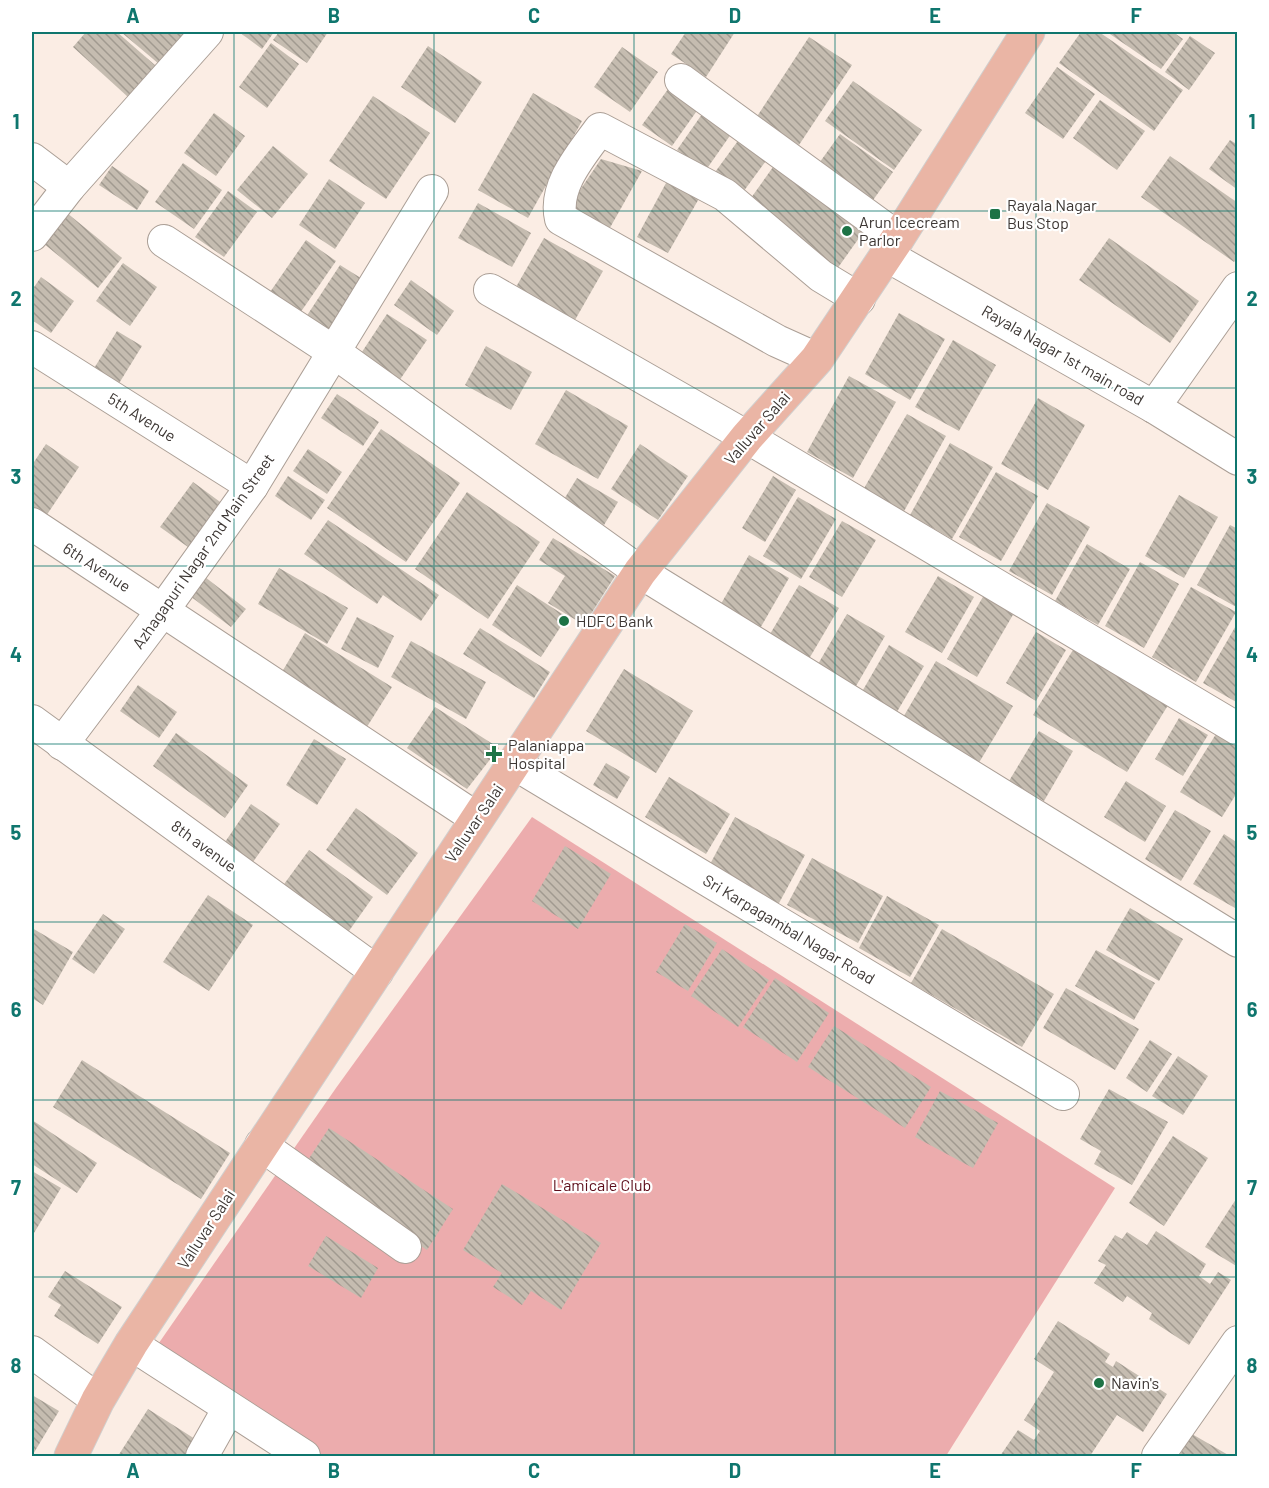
<svg xmlns="http://www.w3.org/2000/svg" width="1269" height="1488" font-family="Barlow,sans-serif">
  <style>
    .green { fill: #ecacad }
    .building { fill: url(#building-back-hatch) }
    .lines { fill: none; stroke-linecap: round; stroke-linejoin: round }
    .minor-casing { stroke: #ab9f96; stroke-width: 34 }
    .major-casing { stroke: #d0cfce; stroke-width: 35 }
    .minor { stroke: #fff; stroke-width: 32 }
    .major { stroke: #eab5a5; stroke-width: 33 }
    .grid { fill: none; stroke: #0f766e; stroke-width: 1.5; stroke-opacity: 0.55 }
    .poi-dot { fill: #1d7346; stroke: #fff; stroke-width: 2 }
    .labels { text-anchor: middle; stroke-width: 4.5; stroke-linejoin: round; paint-order: stroke }
    .poi-label { font-size: 16px; fill: #3d3734; stroke: #fff; text-anchor: start }
    .street-label { font-size: 16px; fill: #3d3734; stroke: #fff }
    .park-label { font-size: 16px; fill: #5d0e1b; stroke: #fff }
    .neatline { fill: none; stroke: #0f766e; stroke-width: 2 }
    .grid-label { font-size: 20px; text-anchor: middle; font-weight: bold; fill: #0f766e }
  </style>
  <defs>
    <pattern id="building-back-hatch" width="6" height="6" patternUnits="userSpaceOnUse" patternTransform="scale(1.5)"><rect width="6" height="6" fill="#c5bcb0"/><path d="M-1 5l2 2M0 0l6 6M5-1l2 2" fill="none" stroke="#a19a90"/></pattern>
  </defs>
  <rect width="100%" height="100%" fill="#fbede4"/>
  <polygon class="green" points="532,817 1115,1188 946,1456 301,1456 145,1363 336,1088"/>
  <g class="building">
    <polygon points="86,32 117,32 156,66 128,97 73,47"/>
    <polygon points="121,32 187,32 159,64"/>
    <polygon points="239,32 274,32 262,49"/>
    <polygon points="279,32 328,32 307,63 273,40"/>
    <polygon points="686,32 735,32 706,77 671,54"/>
    <polygon points="1081,32 1099,32 1183,90 1154,131 1059,63"/>
    <polygon points="1107,32 1173,32 1183,39 1161,69"/>
    <polygon points="1190,36 1215,53 1189,90 1165,72"/>
    <polygon points="809,37 852,65 799,145 756,118"/>
    <polygon points="271,43 299,64 267,108 239,87"/>
    <polygon points="428,46 482,82 455,123 401,87"/>
    <polygon points="622,47 658,72 630,112 594,87"/>
    <polygon points="1057,67 1095,94 1063,139 1025,113"/>
    <polygon points="853,81 922,130 894,170 825,121"/>
    <polygon points="671,85 701,105 672,146 642,125"/>
    <polygon points="533,93 582,121 528,218 478,190"/>
    <polygon points="373,96 430,133 386,199 329,161"/>
    <polygon points="1100,100 1145,131 1117,170 1073,138"/>
    <polygon points="707,107 736,127 706,170 677,150"/>
    <polygon points="214,113 245,136 216,176 184,153"/>
    <polygon points="743,134 771,154 738,199 710,179"/>
    <polygon points="840,134 893,172 871,203 817,166"/>
    <polygon points="1230,140 1238,145 1238,190 1209,169"/>
    <polygon points="273,146 308,174 272,218 237,190"/>
    <polygon points="1170,156 1238,203 1238,257 1234,262 1141,197"/>
    <polygon points="601,159 642,171 607,233 570,210 580,190"/>
    <polygon points="778,160 869,224 837,269 746,205"/>
    <polygon points="183,163 222,190 194,229 155,202"/>
    <polygon points="112,166 149,191 137,210 99,185"/>
    <polygon points="673,170 705,188 668,253 637,237"/>
    <polygon points="329,179 365,203 335,249 299,225"/>
    <polygon points="228,191 257,212 224,257 195,237"/>
    <polygon points="478,203 531,233 512,267 458,238"/>
    <polygon points="67,213 122,258 98,288 43,243"/>
    <polygon points="544,238 603,271 575,320 516,287"/>
    <polygon points="1109,238 1199,301 1170,343 1079,280"/>
    <polygon points="306,240 336,261 298,316 268,295"/>
    <polygon points="123,263 157,287 130,326 96,301"/>
    <polygon points="340,265 372,285 338,337 306,317"/>
    <polygon points="41,277 74,301 51,333 32,320 32,290"/>
    <polygon points="411,280 454,311 437,335 394,305"/>
    <polygon points="899,313 945,339 910,400 865,374"/>
    <polygon points="387,314 427,340 397,384 358,358"/>
    <polygon points="117,331 142,346 118,385 93,370"/>
    <polygon points="953,340 996,365 959,431 915,407"/>
    <polygon points="486,346 532,372 511,410 465,385"/>
    <polygon points="849,376 896,402 853,478 807,452"/>
    <polygon points="566,390 628,426 598,479 535,444"/>
    <polygon points="337,394 379,422 363,446 321,418"/>
    <polygon points="1038,398 1085,425 1048,490 1001,464"/>
    <polygon points="907,414 946,436 903,513 863,490"/>
    <polygon points="381,429 460,483 406,562 327,508"/>
    <polygon points="950,443 993,467 952,539 910,515"/>
    <polygon points="46,444 79,467 42,522 32,515 32,465"/>
    <polygon points="640,444 688,476 658,520 611,489"/>
    <polygon points="308,449 342,472 327,494 293,471"/>
    <polygon points="996,472 1038,496 1001,561 959,537"/>
    <polygon points="288,476 325,500 311,520 275,496"/>
    <polygon points="773,476 796,490 765,542 742,528"/>
    <polygon points="577,478 618,502 604,525 563,501"/>
    <polygon points="193,482 227,507 195,552 160,527"/>
    <polygon points="467,492 540,542 488,619 415,569"/>
    <polygon points="1179,495 1218,517 1184,578 1145,556"/>
    <polygon points="798,497 836,519 801,579 763,556"/>
    <polygon points="1047,503 1090,527 1052,595 1009,571"/>
    <polygon points="328,520 439,595 421,621 383,595 377,604 304,554"/>
    <polygon points="842,521 876,540 842,597 809,577"/>
    <polygon points="1230,525 1238,529 1238,608 1197,585"/>
    <polygon points="553,538 615,576 584,625 548,603 565,576 539,560"/>
    <polygon points="1087,544 1130,569 1098,625 1055,601"/>
    <polygon points="749,555 789,578 754,639 714,616"/>
    <polygon points="1140,562 1179,584 1144,648 1105,626"/>
    <polygon points="279,568 348,608 327,644 258,604"/>
    <polygon points="938,576 974,597 942,653 905,632"/>
    <polygon points="205,577 246,609 231,627 190,596"/>
    <polygon points="517,585 567,617 541,657 492,625"/>
    <polygon points="799,585 839,608 803,669 763,646"/>
    <polygon points="1191,587 1236,612 1196,682 1152,657"/>
    <polygon points="984,595 1014,613 977,677 947,659"/>
    <polygon points="847,614 885,636 852,693 814,671"/>
    <polygon points="357,617 394,636 378,668 341,649"/>
    <polygon points="1238,622 1238,703 1203,683"/>
    <polygon points="480,628 550,672 534,698 463,654"/>
    <polygon points="1036,632 1066,650 1036,701 1006,683"/>
    <polygon points="305,633 392,687 365,730 279,677"/>
    <polygon points="411,641 486,682 466,719 391,677"/>
    <polygon points="889,645 924,666 891,722 856,702"/>
    <polygon points="1076,645 1170,702 1127,772 1033,715"/>
    <polygon points="936,661 1013,706 974,771 898,726"/>
    <polygon points="624,669 693,711 656,773 586,731"/>
    <polygon points="138,685 177,712 159,738 120,711"/>
    <polygon points="435,707 499,748 467,789 407,748"/>
    <polygon points="1179,718 1208,735 1183,776 1155,759"/>
    <polygon points="1039,731 1073,751 1044,801 1009,781"/>
    <polygon points="176,733 248,785 225,818 153,766"/>
    <polygon points="1216,734 1238,747 1238,791 1222,817 1180,792"/>
    <polygon points="314,739 346,759 317,805 286,785"/>
    <polygon points="606,763 630,777 617,799 593,785"/>
    <polygon points="669,777 730,814 706,854 645,817"/>
    <polygon points="1126,781 1166,806 1145,842 1104,817"/>
    <polygon points="251,804 280,824 253,862 225,842"/>
    <polygon points="356,808 418,853 387,895 326,850"/>
    <polygon points="1175,810 1211,831 1181,881 1145,859"/>
    <polygon points="735,817 805,855 778,905 708,868"/>
    <polygon points="1224,834 1238,843 1238,904 1235,908 1193,884"/>
    <polygon points="565,846 611,874 578,929 532,901"/>
    <polygon points="309,850 373,897 344,938 279,891"/>
    <polygon points="812,858 883,896 858,943 787,905"/>
    <polygon points="208,895 253,925 209,991 163,962"/>
    <polygon points="887,896 939,925 910,977 859,948"/>
    <polygon points="1130,908 1183,939 1159,981 1106,950"/>
    <polygon points="103,914 125,929 94,974 72,959"/>
    <polygon points="685,924 717,943 688,991 656,972"/>
    <polygon points="32,928 73,952 43,1005 32,998"/>
    <polygon points="942,929 1054,994 1022,1047 911,983"/>
    <polygon points="722,949 769,980 738,1027 691,996"/>
    <polygon points="1096,950 1155,983 1134,1020 1075,986"/>
    <polygon points="775,978 829,1013 797,1062 743,1027"/>
    <polygon points="1066,988 1139,1029 1115,1070 1043,1028"/>
    <polygon points="834,1026 931,1087 905,1128 808,1067"/>
    <polygon points="1150,1040 1172,1054 1147,1092 1126,1078"/>
    <polygon points="1178,1056 1208,1076 1183,1115 1152,1096"/>
    <polygon points="82,1060 230,1153 201,1199 53,1107"/>
    <polygon points="1109,1089 1168,1122 1132,1185 1094,1164 1101,1151 1080,1139"/>
    <polygon points="940,1091 998,1123 973,1168 915,1137"/>
    <polygon points="32,1120 97,1163 77,1193 32,1164"/>
    <polygon points="329,1128 453,1209 427,1250 302,1169"/>
    <polygon points="1173,1136 1208,1158 1164,1226 1129,1203"/>
    <polygon points="32,1171 61,1188 34,1233 32,1232"/>
    <polygon points="502,1184 601,1243 561,1310 531,1291 522,1305 493,1287 502,1273 463,1250"/>
    <polygon points="1238,1196 1238,1267 1205,1247"/>
    <polygon points="1156,1231 1206,1264 1199,1276 1210,1284 1218,1272 1231,1280 1189,1345 1149,1319 1152,1313 1127,1296 1123,1302 1094,1283 1106,1265 1098,1261 1115,1235 1122,1239 1127,1232 1147,1245"/>
    <polygon points="326,1236 378,1268 361,1298 308,1266"/>
    <polygon points="65,1271 122,1307 98,1344 54,1316 61,1305 48,1297"/>
    <polygon points="1058,1321 1110,1354 1105,1362 1113,1367 1116,1361 1167,1394 1143,1432 1117,1415 1090,1456 1070,1454 1069,1456 1000,1456 1018,1430 1034,1440 1040,1431 1024,1420 1054,1372 1034,1359"/>
    <polygon points="32,1395 59,1411 32,1456"/>
    <polygon points="148,1409 206,1446 199,1456 118,1456"/>
    <polygon points="1192,1434 1230,1456 1179,1456"/>
  </g>
  <g class="lines">
    <g class="minor-casing">
      <g id="minor">
        <polyline points="681,80 898,238"/>
        <polyline points="32,159 69,187"/>
        <polyline points="32,235 69,187 207,32"/>
        <polyline points="164,241 334,352 640,572 1238,941"/>
        <polyline points="886,255 1154,407 1238,459"/>
        <polyline points="490,290 747,437 1238,729"/>
        <polyline points="32,347 252,486"/>
        <path d="M 817,359 L 777,341 L 561,219 C 553,186 582,154 600,129 L 725,195 L 821,276 L 859,299"/>
        <polyline points="1154,407 1238,288"/>
        <polyline points="32,524 476,818"/>
        <polyline points="32,721 377,972"/>
        <polyline points="62,744 163,610 252,486 432,191"/>
        <polyline points="515,764 1063,1094"/>
        <polyline points="261,1145 405,1247"/>
        <polyline points="131,1344 304,1456"/>
        <polyline points="32,1352 98,1400"/>
        <polyline points="202,1456 229,1408"/>
        <polyline points="1158,1456 1238,1342"/>
      </g>
    </g>
    <g class="major-casing">
      <polyline id="major" points="71,1456 98,1400 131,1344 640,572 747,437 817,359 898,238 1028,32"/>
    </g>
    <use href="#minor" class="minor"/>
    <use href="#major" class="major"/>
  </g>
  <path class="grid" d="M 234,32 L 234,1456M 434,32 L 434,1456M 634,32 L 634,1456M 835,32 L 835,1456M 1036,32 L 1036,1456M 32,211 L 1238,211M 32,388 L 1238,388M 32,566 L 1238,566M 32,744 L 1238,744M 32,922 L 1238,922M 32,1100 L 1238,1100M 32,1277 L 1238,1277"/>
  <g class="poi-dot">
    <rect x="989" y="208" width="12" height="12" rx="3"/>
    <circle cx="847" cy="231" r="6"/>
    <circle cx="564" cy="621" r="6"/>
    <path d="M491 745h6v6h6v6h-6v6h-6v-6h-6v-6h6z"/>
    <circle cx="1099" cy="1383" r="6"/>
  </g>
  <g class="labels">
    <g class="poi-label">
      <text x="1007" y="211">Rayala Nagar<tspan x="1007" dy="18">Bus Stop</tspan></text>
      <text x="859" y="228">Arun Icecream<tspan x="859" dy="18">Parlor</tspan></text>
      <text x="576" y="627">HDFC Bank</text>
      <text x="508" y="751">Palaniappa<tspan x="508" dy="18">Hospital</tspan></text>
      <text x="1111" y="1389">Navin's</text>
    </g>
    <g class="street-label">
      <text transform="translate(1063 355) rotate(30)" y="6">Rayala Nagar 1st main road</text>
      <text transform="translate(142 417) rotate(32)" y="6">5th Avenue</text>
      <text transform="translate(757 428) rotate(-49)" y="6">Valluvar Salai</text>
      <text transform="translate(203 551) rotate(-55)" y="6">Azhagapuri Nagar 2nd Main Street</text>
      <text transform="translate(97 567) rotate(33)" y="6">6th Avenue</text>
      <text transform="translate(474 823) rotate(-56)" y="6">Valluvar Salai</text>
      <text transform="translate(204 846) rotate(36)" y="6">8th avenue</text>
      <text transform="translate(789 929) rotate(31)" y="6">Sri Karpagambal Nagar Road</text>
      <text transform="translate(206 1229) rotate(-57)" y="6">Valluvar Salai</text>
    </g>
    <g class="park-label">
      <text x="602" y="1191">L'amicale Club</text>
    </g>
  </g>
  <rect width="1269" height="1488" fill="none" stroke="#ffffff" stroke-width="66"/>
  <rect x="33" y="33" width="1203" height="1422" class="neatline"/>
  <g class="grid-label">
    <text x="133" y="23">A</text>
    <text x="334" y="23">B</text>
    <text x="534" y="23">C</text>
    <text x="735" y="23">D</text>
    <text x="935" y="23">E</text>
    <text x="1136" y="23">F</text>
    <text x="16" y="129">1</text>
    <text x="1252" y="129">1</text>
    <text x="16" y="306">2</text>
    <text x="1252" y="306">2</text>
    <text x="16" y="484">3</text>
    <text x="1252" y="484">3</text>
    <text x="16" y="662">4</text>
    <text x="1252" y="662">4</text>
    <text x="16" y="840">5</text>
    <text x="1252" y="840">5</text>
    <text x="16" y="1017">6</text>
    <text x="1252" y="1017">6</text>
    <text x="16" y="1195">7</text>
    <text x="1252" y="1195">7</text>
    <text x="16" y="1373">8</text>
    <text x="1252" y="1373">8</text>
    <text x="133" y="1478">A</text>
    <text x="334" y="1478">B</text>
    <text x="534" y="1478">C</text>
    <text x="735" y="1478">D</text>
    <text x="935" y="1478">E</text>
    <text x="1136" y="1478">F</text>
  </g>
</svg>
